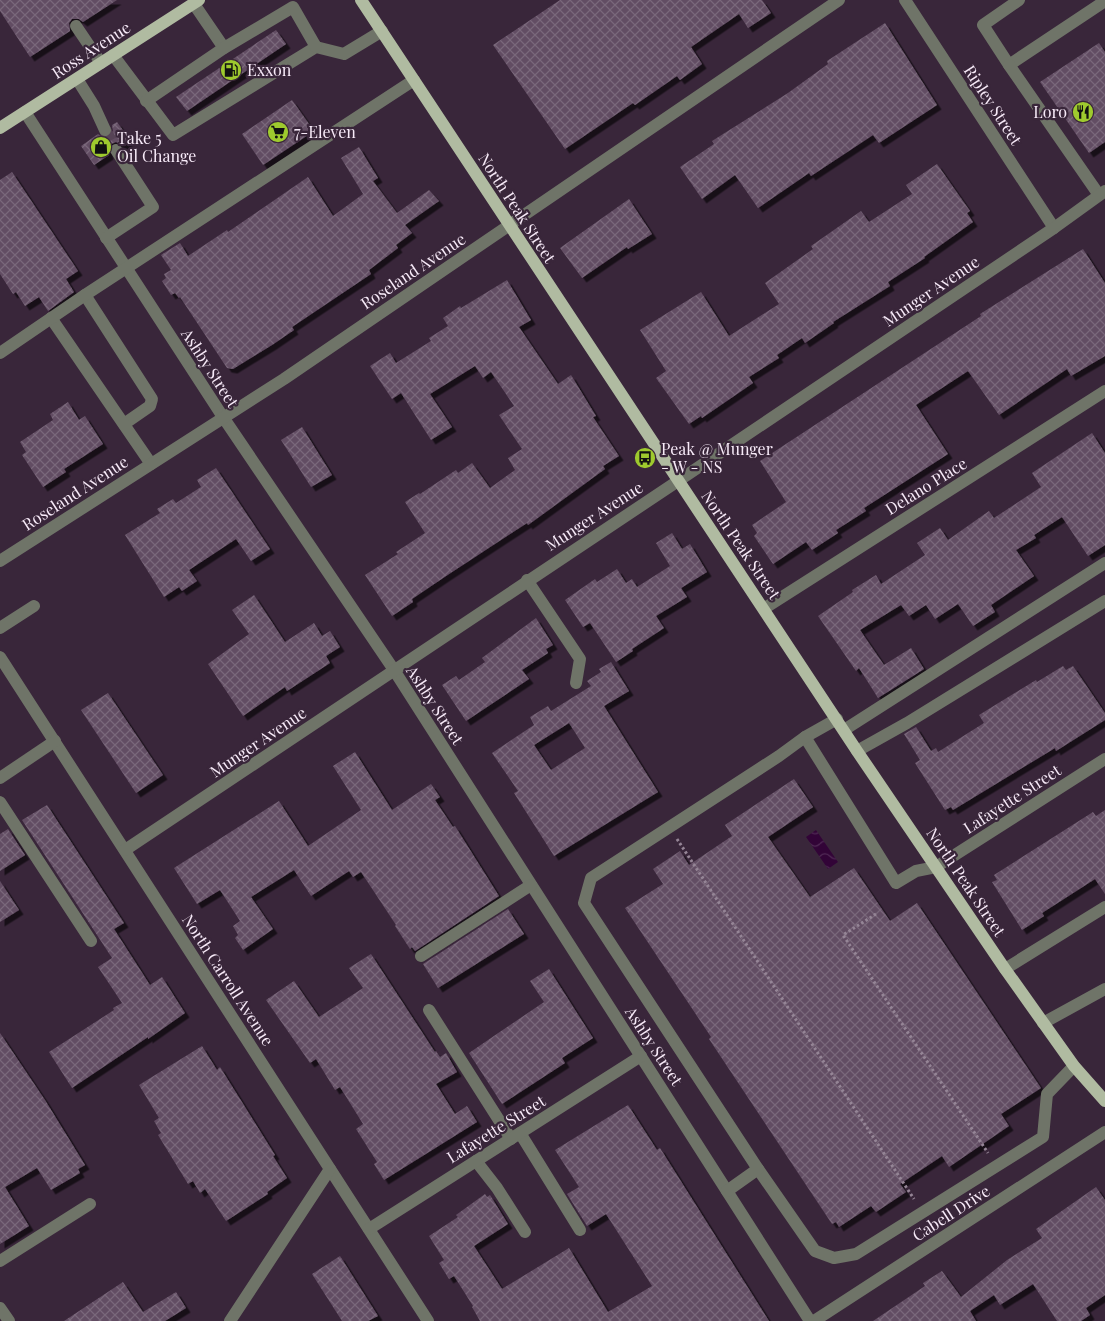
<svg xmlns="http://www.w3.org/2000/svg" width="1105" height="1321" font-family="'Playfair Display',serif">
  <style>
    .water { fill: url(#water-waves) }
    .building { fill: url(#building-cross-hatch); fill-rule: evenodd; filter: url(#shadow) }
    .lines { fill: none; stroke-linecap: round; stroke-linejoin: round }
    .minor-tunnel { stroke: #564356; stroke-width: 12; stroke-dasharray: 12 6; stroke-linecap: butt }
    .path { stroke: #958596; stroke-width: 3; stroke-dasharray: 2.5 2.5; stroke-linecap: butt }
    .minor { stroke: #6f7468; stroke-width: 12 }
    .major { stroke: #b0bba1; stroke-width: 12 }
    .labels { text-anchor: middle; stroke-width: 4.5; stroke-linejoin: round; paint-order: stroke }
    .street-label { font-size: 16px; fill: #f7eaf8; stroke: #39263a }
    .poi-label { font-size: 16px; fill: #f7eaf8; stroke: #39263a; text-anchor: start }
  </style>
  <defs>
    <pattern id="water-waves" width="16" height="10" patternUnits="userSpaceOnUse" patternTransform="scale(1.25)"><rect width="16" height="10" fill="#320437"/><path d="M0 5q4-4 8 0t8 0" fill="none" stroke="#502955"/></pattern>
    <pattern id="building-cross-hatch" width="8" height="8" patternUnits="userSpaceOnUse" patternTransform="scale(1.25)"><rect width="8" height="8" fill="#624d63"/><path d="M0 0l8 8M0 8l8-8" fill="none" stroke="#79677a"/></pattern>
    <filter id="shadow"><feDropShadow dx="4.5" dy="4.5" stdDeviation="0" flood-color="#0009"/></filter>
  </defs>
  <rect width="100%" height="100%" fill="#39263a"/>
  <polygon class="water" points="816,830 838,862 828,869 806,837"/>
  <g class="building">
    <polygon points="0,0 117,0 83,22 79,19 72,19 69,23 70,31 30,57 0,11"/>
    <polygon points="560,0 762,0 771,13 748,28 739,14 691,47 702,64 680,80 677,76 635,105 633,103 565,149 493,45"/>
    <polygon points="885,23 937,105 879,143 873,135 811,176 809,173 758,208 735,175 702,199 680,167 714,144 712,141 788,93 828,64 827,61"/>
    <polygon points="276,30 286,44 187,111 176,97"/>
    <polygon points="1099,43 1105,52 1105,142 1089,153 1040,82"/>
    <polygon points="292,100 314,131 263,165 242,134"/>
    <polygon points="117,122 130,140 123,145 116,142 111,144 108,150 109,155 94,165 81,146 98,134 104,138 109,137 113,131 112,125"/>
    <polygon points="359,147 378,178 373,181 397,213 429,190 439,201 405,225 412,233 396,245 398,248 369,270 371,274 292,327 294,330 272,345 233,369 227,368 180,297 179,298 175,293 171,295 162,281 166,278 164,274 171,270 161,255 180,243 188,256 227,230 228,232 308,177 333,216 363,194 341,158"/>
    <polygon points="937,164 970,211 967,213 973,222 924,257 925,258 888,282 890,286 833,322 834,323 805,343 802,338 777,355 779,358 749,377 753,383 702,418 701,416 689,424 656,378 666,371 640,330 701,292 729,336 779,304 765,283 813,249 811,246 861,211 869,222 912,194 906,185"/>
    <polygon points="12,172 78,271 66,279 74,292 48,311 39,297 25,306 16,292 13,294 0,274 0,180"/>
    <polygon points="629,199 652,234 628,249 627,247 582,278 560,248"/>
    <polygon points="1083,249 1105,283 1105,356 1071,376 1067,369 999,415 968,371 916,405 948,454 864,508 866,511 836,530 838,533 812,550 806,542 773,564 754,536 757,533 752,525 786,502 760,461 981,316 980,314"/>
    <polygon points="507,280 531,320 519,327 558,384 571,375 596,416 593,417 619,456 603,466 605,469 528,525 527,523 446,576 412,599 413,602 392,616 365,575 398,554 396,552 425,533 405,502 419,493 420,494 456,470 458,473 472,463 490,488 515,470 508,458 522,449 499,415 514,406 491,372 483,378 475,366 430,394 452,427 431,440 401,393 392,399 370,366 390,353 396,363 431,341 429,338 448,326 443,318 460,306 461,308"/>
    <polygon points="68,402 79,420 85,416 103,444 64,469 66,472 43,487 22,455 26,452 20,442 53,420 50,414"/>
    <polygon points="302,427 332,475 311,487 281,440"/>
    <polygon points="1092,433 1105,453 1105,545 1088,556 1062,517 1034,535 1036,538 1016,550 1034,576 991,605 995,612 973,626 958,604 935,619 926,605 909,616 901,605 860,630 884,665 911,648 924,669 878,698 859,668 856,671 818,616 853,592 852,590 876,575 881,584 925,555 917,543 940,528 948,540 989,511 994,518 1041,487 1032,473"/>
    <polygon points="216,468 270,549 251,561 236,539 189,570 197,581 182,591 179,587 164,597 125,535 160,513 157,509 173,499 176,503 201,487 197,480"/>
    <polygon points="672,533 682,549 690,544 707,572 681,588 687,597 656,616 664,628 632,649 633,651 616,662 590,623 583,627 565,600 595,579 597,582 617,569 626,583 632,579 637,587 670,566 656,543"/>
    <polygon points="254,595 285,642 314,623 322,636 330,631 340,647 326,656 330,663 287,691 285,687 243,716 208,664 249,634 232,610"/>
    <polygon points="536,618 553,645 546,649 548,653 522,670 529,679 466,721 442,685 456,676 459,680 485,662 482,658"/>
    <path d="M 611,662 L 629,691 L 604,706 L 658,792 L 554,856 L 514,793 L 518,791 L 492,753 L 534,725 L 530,717 L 548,706 L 551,711 L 591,686 L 587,681 L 601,672 L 599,669 ZM 569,723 L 585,748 L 551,770 L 534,745 Z"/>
    <polygon points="1063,666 1066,670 1073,666 1105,713 1105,720 1056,751 1055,748 953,810 951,807 945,810 915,763 920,760 904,734 916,727 931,751 936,748 938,752 984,723 979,715 1036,680 1037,682"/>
    <polygon points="108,693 163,775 136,793 81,710"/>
    <polygon points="355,752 392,810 431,784 440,797 435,800 453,827 455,826 499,896 415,951 412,947 410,949 395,926 396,925 361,872 353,877 349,871 311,896 294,870 251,897 273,929 243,950 235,938 238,935 233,926 240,921 220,890 197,904 174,868 279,801 308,846 361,810 333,766"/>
    <polygon points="794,779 813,807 768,837 810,897 854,868 890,921 917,903 1041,1088 1001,1114 1009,1126 949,1167 942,1156 900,1184 906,1192 876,1212 871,1206 839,1227 836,1222 832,1224 709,1039 711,1037 625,908 663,884 653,869 680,851 689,865 732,836 725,825"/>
    <polygon points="47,805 124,923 114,929 150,985 162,977 185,1013 148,1039 148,1037 72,1088 49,1052 114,1010 113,1008 122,1003 98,967 112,958 22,820"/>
    <polygon points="1105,810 1105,894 1095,879 1042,913 1044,916 1022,930 992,882 997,880 994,875 1093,812 1096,816"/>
    <polygon points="8,829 25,855 0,871 0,834"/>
    <polygon points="0,881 19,910 0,922"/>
    <polygon points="508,909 524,934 438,988 423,964"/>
    <polygon points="371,954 435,1052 436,1051 440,1057 446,1053 457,1072 436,1084 455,1114 467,1106 477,1122 384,1180 374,1164 377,1162 356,1129 363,1124 340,1087 335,1090 316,1059 310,1063 266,1000 294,981 319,1017 363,988 349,968"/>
    <polygon points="549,969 593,1038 562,1058 565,1063 502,1104 469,1053 544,1002 530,981"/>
    <polygon points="0,1033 45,1100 85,1165 78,1169 80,1173 51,1190 37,1168 5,1187 29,1226 0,1244"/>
    <polygon points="202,1046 217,1070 220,1067 275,1155 273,1156 287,1178 267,1192 268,1194 226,1221 205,1189 200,1193 193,1181 188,1184 158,1135 161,1133 154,1121 159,1118 139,1085"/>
    <polygon points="628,1105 657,1150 660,1148 769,1321 480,1321 472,1307 473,1306 454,1276 449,1279 439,1263 444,1260 429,1236 458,1217 456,1215 485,1194 487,1197 490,1195 508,1224 474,1246 502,1289 569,1248 608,1312 652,1286 606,1214 587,1226 567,1194 579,1187 555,1150"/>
    <polygon points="1096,1187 1105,1200 1105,1295 1086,1308 1090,1315 1081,1321 1057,1321 1033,1284 1000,1305 994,1295 970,1311 976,1321 873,1321 925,1286 923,1283 942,1271 961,1297 1007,1260 1042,1238 1036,1229"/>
    <polygon points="340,1256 378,1316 368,1321 342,1321 312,1274"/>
    <polygon points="123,1282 143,1312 176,1292 186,1308 165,1321 64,1321"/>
  </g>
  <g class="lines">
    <polyline class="minor-tunnel" points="105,130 116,150"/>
    <g class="path">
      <polyline points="677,839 914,1199"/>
      <polyline points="876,914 843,935 988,1153"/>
    </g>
    <g class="minor">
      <polyline points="905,0 1054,228"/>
      <polyline points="1019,0 983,25 1009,65 1105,1"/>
      <polyline points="194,4 224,48"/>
      <polyline points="76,26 101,63"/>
      <polyline points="113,55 173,135 316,47 344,54 382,31"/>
      <polyline points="1009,65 1099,195"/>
      <polyline points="77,79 94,106 105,130"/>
      <polyline points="146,101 224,48 293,7 316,47"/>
      <polyline points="25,112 223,417 394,670 810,1321"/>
      <polyline points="106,238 153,207 116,150"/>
      <polyline points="85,295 152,399 150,406 124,424"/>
      <polyline points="51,318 151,464"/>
      <polyline points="0,353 85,295 414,80"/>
      <polyline points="0,561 284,379 839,0"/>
      <polyline points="527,580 580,659 576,683"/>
      <polyline points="765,608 1105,391"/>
      <polyline points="0,628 34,606"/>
      <polyline points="0,657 428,1321"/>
      <polyline points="844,730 1105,563"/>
      <polyline points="805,737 896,883 916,871 936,867 1105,759"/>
      <polyline points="857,751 907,723 1105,601"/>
      <polyline points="0,778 55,741"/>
      <polyline points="0,802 91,941"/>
      <polyline points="125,850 678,481 1054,228 1105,191"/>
      <polyline points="421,956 531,885"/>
      <polyline points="1005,969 1105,907"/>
      <polyline points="429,1010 511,1139"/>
      <polyline points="1043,1023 1105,989"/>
      <polyline points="520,1133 580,1230"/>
      <polyline points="476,1161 497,1188 525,1232"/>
      <polyline points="758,1169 815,1251 834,1258 856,1254 1043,1137 1047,1094 1074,1066"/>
      <polyline points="727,1191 758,1169 584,903 591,878 779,756 805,737 837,719"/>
      <polyline points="369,1229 641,1056"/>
      <polyline points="0,1261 90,1204"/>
      <polyline points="0,1308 9,1321"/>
      <polyline points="230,1321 330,1169"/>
      <polyline points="814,1321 1105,1132"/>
    </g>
    <g class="major">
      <polyline points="361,0 857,751 1005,969 1074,1066 1105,1101"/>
      <polyline points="0,128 199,0"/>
    </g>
  </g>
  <defs>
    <g id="fuel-disc" transform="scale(1.125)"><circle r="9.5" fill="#9eca2e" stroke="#39263a"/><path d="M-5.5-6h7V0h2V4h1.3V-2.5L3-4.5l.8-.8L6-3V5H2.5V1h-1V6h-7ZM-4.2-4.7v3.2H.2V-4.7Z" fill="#111"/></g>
    <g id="restaurant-disc" transform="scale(1.125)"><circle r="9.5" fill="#9eca2e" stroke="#39263a"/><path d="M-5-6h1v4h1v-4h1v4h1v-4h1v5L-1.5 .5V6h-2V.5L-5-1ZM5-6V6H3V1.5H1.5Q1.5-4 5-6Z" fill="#111"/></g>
    <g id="supermarket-disc" transform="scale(1.125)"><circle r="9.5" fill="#9eca2e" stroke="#39263a"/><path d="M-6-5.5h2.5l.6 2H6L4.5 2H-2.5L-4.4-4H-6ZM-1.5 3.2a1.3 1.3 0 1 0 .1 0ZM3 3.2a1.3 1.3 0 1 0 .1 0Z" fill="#111"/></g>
    <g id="shop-disc" transform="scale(1.125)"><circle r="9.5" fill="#9eca2e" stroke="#39263a"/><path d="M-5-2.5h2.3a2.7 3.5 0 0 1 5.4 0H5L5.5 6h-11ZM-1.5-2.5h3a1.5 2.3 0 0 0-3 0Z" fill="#111"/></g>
    <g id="bus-disc" transform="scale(1.125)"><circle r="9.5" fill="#9eca2e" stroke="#39263a"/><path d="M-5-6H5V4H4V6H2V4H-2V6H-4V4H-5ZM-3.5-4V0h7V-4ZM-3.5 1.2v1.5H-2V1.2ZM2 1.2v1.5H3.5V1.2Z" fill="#111"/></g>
  </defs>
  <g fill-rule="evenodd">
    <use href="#fuel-disc" x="231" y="70"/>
    <use href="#restaurant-disc" x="1083" y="112"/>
    <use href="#supermarket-disc" x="278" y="132"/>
    <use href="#shop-disc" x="101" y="147"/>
    <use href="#bus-disc" x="645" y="458"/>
  </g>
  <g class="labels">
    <g class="street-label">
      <text transform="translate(91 50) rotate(-33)" y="6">Ross Avenue</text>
      <text transform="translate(993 105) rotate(57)" y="6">Ripley Street</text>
      <text transform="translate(517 208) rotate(57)" y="6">North Peak Street</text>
      <text transform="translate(413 271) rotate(-34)" y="6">Roseland Avenue</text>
      <text transform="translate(931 291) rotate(-34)" y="6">Munger Avenue</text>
      <text transform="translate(210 368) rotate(57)" y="6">Ashby Street</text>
      <text transform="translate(926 486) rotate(-32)" y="6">Delano Place</text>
      <text transform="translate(75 493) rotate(-33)" y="6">Roseland Avenue</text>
      <text transform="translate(594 516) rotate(-33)" y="6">Munger Avenue</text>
      <text transform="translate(741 545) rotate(56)" y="6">North Peak Street</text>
      <text transform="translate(435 705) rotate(57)" y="6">Ashby Street</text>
      <text transform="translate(258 742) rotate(-34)" y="6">Munger Avenue</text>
      <text transform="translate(1012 799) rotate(-33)" y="6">Lafayette Street</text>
      <text transform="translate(966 882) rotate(56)" y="6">North Peak Street</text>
      <text transform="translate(228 980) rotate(57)" y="6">North Carroll Avenue</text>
      <text transform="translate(654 1046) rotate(57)" y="6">Ashby Street</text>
      <text transform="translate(496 1129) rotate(-32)" y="6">Lafayette Street</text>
      <text transform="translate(951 1213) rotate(-33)" y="6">Cabell Drive</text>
    </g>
    <g class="poi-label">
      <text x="247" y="76">Exxon</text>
      <text x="1067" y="118" text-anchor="end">Loro</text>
      <text x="294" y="138">7-Eleven</text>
      <text x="117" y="144">Take 5<tspan x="117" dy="18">Oil Change</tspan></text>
      <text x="661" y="455">Peak @ Munger<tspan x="661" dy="18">- W - NS</tspan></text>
    </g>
  </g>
</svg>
